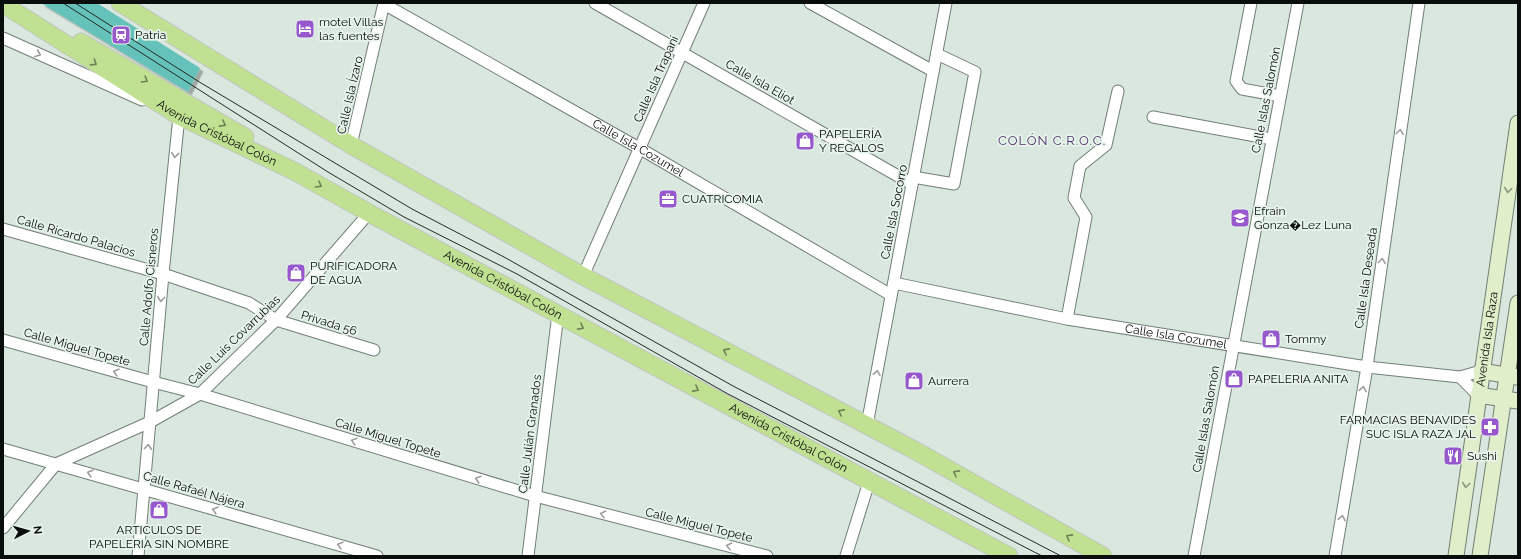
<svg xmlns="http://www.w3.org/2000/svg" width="1521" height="559" font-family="Raleway,sans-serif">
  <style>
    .building { fill: #65c2ba; filter: url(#shadow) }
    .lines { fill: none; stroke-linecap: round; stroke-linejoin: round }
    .street-casing { stroke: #727f77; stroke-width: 13 }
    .secondary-casing { stroke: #727f77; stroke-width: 17 }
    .primary-casing { stroke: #c4c5c4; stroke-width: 19 }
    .street { stroke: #fff; stroke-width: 11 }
    .secondary { stroke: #e0efc9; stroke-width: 15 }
    .primary { stroke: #c0e092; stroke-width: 17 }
    .tram { stroke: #232825; stroke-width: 1 }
    .oneway { stroke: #9d9e9d }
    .oneway2 { stroke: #6e8155 }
    .oneway3 { stroke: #8a957d }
    .labels { text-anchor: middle; stroke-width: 3.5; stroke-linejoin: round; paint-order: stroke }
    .poi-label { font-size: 12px; fill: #090d0b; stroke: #e6f4eb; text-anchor: start }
    .street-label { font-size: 12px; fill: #090d0b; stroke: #e6f4eb }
    .neighbourhood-label { font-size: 13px; letter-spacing: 1px; fill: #4e306a; stroke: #e6f4eb }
  </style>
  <defs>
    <filter id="shadow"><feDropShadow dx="3.5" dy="3.5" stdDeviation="0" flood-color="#0004"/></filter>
  </defs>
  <rect width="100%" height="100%" fill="#d9e7de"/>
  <polygon class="building" points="41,3 97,3 200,68 188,92"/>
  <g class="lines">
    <g class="street-casing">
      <g id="street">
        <polyline points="595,3 912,184"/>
        <polyline points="810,3 933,71"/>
        <polyline points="1251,3 1236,81 1242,89 1280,96"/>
        <path id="s1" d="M 384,4 L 639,148 L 891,295"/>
        <polyline points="3,38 142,100"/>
        <polyline points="1153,117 1272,139"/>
        <polyline points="351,145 384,3"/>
        <polyline points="913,177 954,184 975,72 937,54"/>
        <polyline points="3,229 163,274 249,303 276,320 374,350"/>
        <polyline points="583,276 704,3"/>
        <path id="s2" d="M 894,283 L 1067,319 L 1367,367 L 1460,377 L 1481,371"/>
        <polyline points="1067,319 1086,217 1074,198 1080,166 1106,145 1118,91"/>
        <polyline points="3,340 153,382 200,394 535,496 767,556"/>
        <polyline points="1460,377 1478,395"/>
        <polyline points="867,425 946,3"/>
        <polyline points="3,449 377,556"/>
        <polyline points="3,528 56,464 150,422 200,394 276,320 369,213"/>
        <polyline points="138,556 163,274 179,116 174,114"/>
        <polyline points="528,556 558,314"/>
        <polyline points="846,556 869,482"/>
        <polyline points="1194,556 1298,3"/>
        <polyline points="1335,556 1367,367 1419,3"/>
      </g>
    </g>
    <g class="secondary-casing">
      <g id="secondary">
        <polyline points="1481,371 1517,377"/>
        <polyline points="1478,395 1518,401"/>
        <path id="s3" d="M 1456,556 L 1518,123"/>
        <polyline points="1480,556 1518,303"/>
      </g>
    </g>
    <g class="primary-casing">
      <g id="primary">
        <polyline points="120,3 351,145 583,276 916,451 1103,556"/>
        <path id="s4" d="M 3,4 L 179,116 L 294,171 L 369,213 L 1009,556"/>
        <polyline points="81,42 245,137"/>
      </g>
    </g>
    <use href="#street" class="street"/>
    <use href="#secondary" class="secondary"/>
    <use href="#primary" class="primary"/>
    <g class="tram">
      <polyline points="63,3 328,172 404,217 517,274 728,394 1042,556"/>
      <polyline points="75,3 201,83 412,209 504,257 733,386 1061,556"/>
    </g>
  </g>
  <defs><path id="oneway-chevron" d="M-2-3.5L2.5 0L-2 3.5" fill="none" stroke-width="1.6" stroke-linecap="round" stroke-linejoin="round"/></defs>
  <g class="oneway">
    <use href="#oneway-chevron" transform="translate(38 54) rotate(23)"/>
    <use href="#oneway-chevron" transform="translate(1400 132) rotate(-82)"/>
    <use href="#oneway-chevron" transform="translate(175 155) rotate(96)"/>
    <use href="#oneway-chevron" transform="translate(1382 261) rotate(-82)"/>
    <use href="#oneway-chevron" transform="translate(161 299) rotate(95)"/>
    <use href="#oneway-chevron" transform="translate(116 372) rotate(-164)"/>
    <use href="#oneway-chevron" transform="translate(877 373) rotate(-79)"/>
    <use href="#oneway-chevron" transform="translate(1363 389) rotate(-80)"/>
    <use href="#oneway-chevron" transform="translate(354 441) rotate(-163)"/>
    <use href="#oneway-chevron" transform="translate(148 447) rotate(-85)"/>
    <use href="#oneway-chevron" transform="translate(90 473) rotate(-164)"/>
    <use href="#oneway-chevron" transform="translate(478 479) rotate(-163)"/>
    <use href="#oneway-chevron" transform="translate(215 510) rotate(-164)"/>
    <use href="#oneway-chevron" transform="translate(603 514) rotate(-166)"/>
    <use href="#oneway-chevron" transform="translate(1342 518) rotate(-80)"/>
    <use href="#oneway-chevron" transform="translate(340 545) rotate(-164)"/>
    <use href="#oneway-chevron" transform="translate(729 546) rotate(-166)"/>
  </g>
  <g class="oneway2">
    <use href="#oneway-chevron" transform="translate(94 63) rotate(33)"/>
    <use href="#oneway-chevron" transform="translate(145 80) rotate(31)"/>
    <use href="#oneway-chevron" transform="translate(223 124) rotate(29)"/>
    <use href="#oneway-chevron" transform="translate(319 185) rotate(30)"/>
    <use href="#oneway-chevron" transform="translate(581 327) rotate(28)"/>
    <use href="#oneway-chevron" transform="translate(726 351) rotate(-152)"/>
    <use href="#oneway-chevron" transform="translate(696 389) rotate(28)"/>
    <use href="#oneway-chevron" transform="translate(841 412) rotate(-152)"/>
    <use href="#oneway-chevron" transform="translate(956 473) rotate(-151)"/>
    <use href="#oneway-chevron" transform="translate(1069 537) rotate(-151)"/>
  </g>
  <g class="oneway3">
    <use href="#oneway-chevron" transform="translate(1508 190) rotate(98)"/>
    <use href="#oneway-chevron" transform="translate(1466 485) rotate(98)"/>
  </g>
  <defs>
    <g id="hotel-square" transform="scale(1)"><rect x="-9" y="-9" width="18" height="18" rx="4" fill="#9758ce" stroke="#e6f4eb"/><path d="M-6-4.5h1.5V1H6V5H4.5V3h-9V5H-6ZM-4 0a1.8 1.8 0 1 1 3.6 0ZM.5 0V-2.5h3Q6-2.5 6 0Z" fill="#fff"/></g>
    <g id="station-square" transform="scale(1)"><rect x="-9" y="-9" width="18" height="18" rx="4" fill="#9758ce" stroke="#e6f4eb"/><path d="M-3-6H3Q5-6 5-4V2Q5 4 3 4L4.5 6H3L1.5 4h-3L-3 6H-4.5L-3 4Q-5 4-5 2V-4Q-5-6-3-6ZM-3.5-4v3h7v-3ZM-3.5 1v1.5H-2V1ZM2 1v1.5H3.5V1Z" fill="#fff"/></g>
    <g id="shop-square" transform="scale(1)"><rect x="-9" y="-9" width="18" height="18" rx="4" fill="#9758ce" stroke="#e6f4eb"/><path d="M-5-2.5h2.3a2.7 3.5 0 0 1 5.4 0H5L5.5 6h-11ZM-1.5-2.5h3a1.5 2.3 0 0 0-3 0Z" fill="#fff"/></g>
    <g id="office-square" transform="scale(1)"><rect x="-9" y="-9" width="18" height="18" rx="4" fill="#9758ce" stroke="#e6f4eb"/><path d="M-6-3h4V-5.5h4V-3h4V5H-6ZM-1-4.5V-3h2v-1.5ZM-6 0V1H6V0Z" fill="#fff"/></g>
    <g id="school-square" transform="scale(1)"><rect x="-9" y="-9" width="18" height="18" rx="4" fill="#9758ce" stroke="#e6f4eb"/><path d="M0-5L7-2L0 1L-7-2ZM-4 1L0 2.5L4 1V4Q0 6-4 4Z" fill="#fff"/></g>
    <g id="pharmacy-square" transform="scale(1)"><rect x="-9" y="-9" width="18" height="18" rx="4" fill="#9758ce" stroke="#e6f4eb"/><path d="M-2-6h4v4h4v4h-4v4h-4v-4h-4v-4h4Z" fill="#fff"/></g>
    <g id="restaurant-square" transform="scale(1)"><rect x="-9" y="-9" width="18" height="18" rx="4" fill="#9758ce" stroke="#e6f4eb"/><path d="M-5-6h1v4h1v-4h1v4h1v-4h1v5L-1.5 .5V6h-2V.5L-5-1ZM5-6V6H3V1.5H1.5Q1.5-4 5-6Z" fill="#fff"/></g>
  </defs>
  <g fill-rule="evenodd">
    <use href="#hotel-square" x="305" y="29"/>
    <use href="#station-square" x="121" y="35"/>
    <use href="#shop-square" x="805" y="141"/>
    <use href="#office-square" x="668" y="199"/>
    <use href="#school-square" x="1240" y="218"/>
    <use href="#shop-square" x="296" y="273"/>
    <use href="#shop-square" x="1271" y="339"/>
    <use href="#shop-square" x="1234" y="379"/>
    <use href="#shop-square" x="914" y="381"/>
    <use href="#pharmacy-square" x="1490" y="427"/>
    <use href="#restaurant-square" x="1453" y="456"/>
    <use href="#shop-square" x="159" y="510"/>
  </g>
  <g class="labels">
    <g class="poi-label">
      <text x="319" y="26">motel Villas<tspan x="319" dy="14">las fuentes</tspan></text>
      <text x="135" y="39">Patria</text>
      <text x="819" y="138">PAPELERÍA<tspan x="819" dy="14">Y REGALOS</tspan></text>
      <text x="682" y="203">CUATRICOMIA</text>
      <text x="1254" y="215">Efrain<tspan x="1254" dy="14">Gonza�Lez Luna</tspan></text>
      <text x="310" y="270">PURIFICADORA<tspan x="310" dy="14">DE AGUA</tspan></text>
      <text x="1285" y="343">Tommy</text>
      <text x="1248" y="383">PAPELERIA ANITA</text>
      <text x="928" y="385">Aurrera</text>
      <text x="1476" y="424" text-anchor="end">FARMACIAS BENAVIDES<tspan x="1476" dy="14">SUC ISLA RAZA JAL</tspan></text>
      <text x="1467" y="460">Sushi</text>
      <text x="159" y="534" text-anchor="middle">ARTICULOS DE<tspan x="159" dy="14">PAPELERIA SIN NOMBRE</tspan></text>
    </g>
    <g class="street-label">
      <text transform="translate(656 79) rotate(-66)" y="4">Calle Isla Trapani</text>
      <text transform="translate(760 82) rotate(30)" y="4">Calle Isla Eliot</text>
      <text transform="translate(350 95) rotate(-77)" y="4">Calle Isla Ízaro</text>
      <text transform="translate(1266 100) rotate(-79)" y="4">Calle Islas Salomón</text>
      <text dy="4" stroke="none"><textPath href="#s4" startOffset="250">Avenida Cristóbal Colón</textPath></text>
      <text dy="4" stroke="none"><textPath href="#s1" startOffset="292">Calle Isla Cozumel</textPath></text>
      <text transform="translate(894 212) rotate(-79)" y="4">Calle Isla Socorro</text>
      <text transform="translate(76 236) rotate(16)" y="4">Calle Ricardo Palacios</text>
      <text transform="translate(1366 278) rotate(-82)" y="4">Calle Isla Deseada</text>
      <text dy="4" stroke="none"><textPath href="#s4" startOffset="574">Avenida Cristóbal Colón</textPath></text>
      <text transform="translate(149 287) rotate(-85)" y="4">Calle Adolfo Cisneros</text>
      <text transform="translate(329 323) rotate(17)" y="4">Privada 56</text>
      <text dy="4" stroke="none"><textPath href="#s2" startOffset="287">Calle Isla Cozumel</textPath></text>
      <text transform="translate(234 340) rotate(-44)" y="4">Calle Luis Covarrubias</text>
      <text dy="4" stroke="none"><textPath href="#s3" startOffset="219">Avenida Isla Raza</textPath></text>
      <text transform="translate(77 347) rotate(16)" y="4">Calle Miguel Topete</text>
      <text transform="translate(1206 419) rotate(-80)" y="4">Calle Islas Salomón</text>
      <text transform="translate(530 434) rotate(-83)" y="4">Calle Julián Granados</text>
      <text transform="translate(388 438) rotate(17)" y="4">Calle Miguel Topete</text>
      <text dy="4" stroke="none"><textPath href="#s4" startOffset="898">Avenida Cristóbal Colón</textPath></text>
      <text transform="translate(194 490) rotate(16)" y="4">Calle Rafaél Nájera</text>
      <text transform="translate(699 525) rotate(14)" y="4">Calle Miguel Topete</text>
    </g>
    <g class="neighbourhood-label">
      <text x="1052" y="145">COLÓN C.R.O.C.</text>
    </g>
  </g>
  <rect width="1521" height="559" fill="none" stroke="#090d0b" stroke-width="8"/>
  <g transform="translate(28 531) rotate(84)" stroke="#e6f4eb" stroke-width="3" paint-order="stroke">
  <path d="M0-3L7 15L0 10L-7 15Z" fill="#090d0b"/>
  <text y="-6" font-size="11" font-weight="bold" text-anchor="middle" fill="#090d0b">N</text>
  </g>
</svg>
